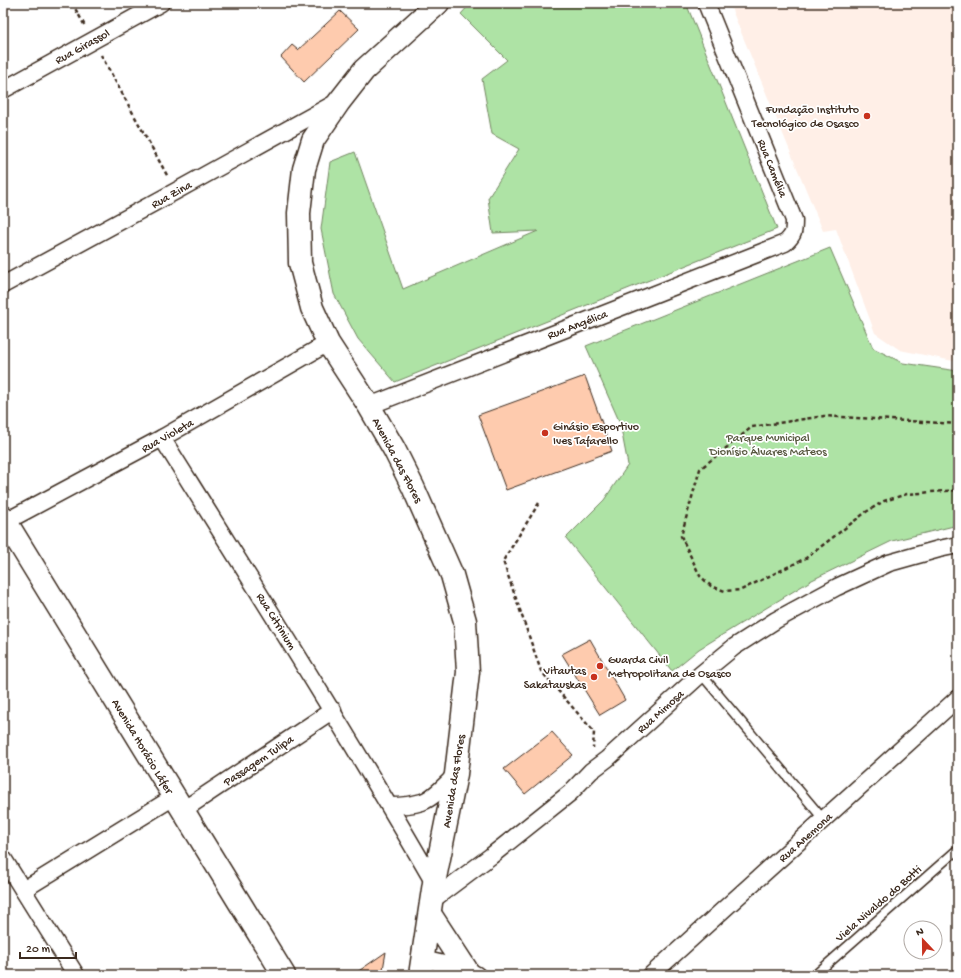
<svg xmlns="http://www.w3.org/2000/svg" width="961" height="978" font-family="'Gochi Hand',sans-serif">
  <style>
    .built { fill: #ffefe7 }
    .green { fill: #aee3a5; stroke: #748662 }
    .building { fill: #fecbae; stroke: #3b2a1e }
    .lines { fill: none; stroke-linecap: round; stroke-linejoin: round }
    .lane-casing { stroke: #3b2a1e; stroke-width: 11 }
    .street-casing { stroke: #3b2a1e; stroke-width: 19 }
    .secondary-casing { stroke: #3b2a1e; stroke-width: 25 }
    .path { stroke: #3b2a1e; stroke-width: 2.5; stroke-dasharray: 4 3; stroke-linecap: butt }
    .lane { stroke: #fff; stroke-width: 8 }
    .street { stroke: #fff; stroke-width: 16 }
    .secondary { stroke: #fff; stroke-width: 22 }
    .poi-dot { fill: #c8321e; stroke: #fff; stroke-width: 1.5 }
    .labels { text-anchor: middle; stroke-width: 3.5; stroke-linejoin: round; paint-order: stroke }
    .street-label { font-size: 12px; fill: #3b2a1e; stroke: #fff }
    .poi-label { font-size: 12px; fill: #3b2a1e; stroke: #fff; text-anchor: end }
    .park-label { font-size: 12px; fill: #585840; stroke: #fff }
  </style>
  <rect width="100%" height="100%" fill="#fff"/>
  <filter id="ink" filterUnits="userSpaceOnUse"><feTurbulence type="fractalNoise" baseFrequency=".025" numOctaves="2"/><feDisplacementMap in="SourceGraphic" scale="8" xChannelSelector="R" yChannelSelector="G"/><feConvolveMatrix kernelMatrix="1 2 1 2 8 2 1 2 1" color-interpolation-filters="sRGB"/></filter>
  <g filter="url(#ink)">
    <polygon class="built" points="729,3 958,3 958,362 900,350 875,333 836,229 823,231"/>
    <g class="green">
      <polygon points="471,3 686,3 777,229 395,382 358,339 334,294 321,229 330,162 355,152 403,289 538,231 493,233 488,198 519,149 492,134 482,79 507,60 461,14"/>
      <polygon points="830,248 873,348 903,363 958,371 958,525 892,541 812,580 699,649 672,671 566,538 604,500 628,465 620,423 586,346"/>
    </g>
    <g class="building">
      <polygon points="340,11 359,29 304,82 281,57 292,45 298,50"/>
      <polygon points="585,376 612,451 506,490 478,415"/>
      <polygon points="590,639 625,700 600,715 562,654"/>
      <polygon points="552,732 573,755 525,794 504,769"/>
      <polygon points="386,952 382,975 353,975"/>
    </g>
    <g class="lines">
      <g class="lane-casing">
        <g id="lane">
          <polyline points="701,674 824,820"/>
          <polyline points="815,975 958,849"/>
        </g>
      </g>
      <g class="street-casing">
        <g id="street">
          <polyline points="3,90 161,3"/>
          <polyline points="3,285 176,191 337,102"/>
          <path d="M 369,406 L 785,243 C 794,235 794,232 794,220 L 706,3"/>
          <path d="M 162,438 C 254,585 347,732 434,883"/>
          <polyline points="3,523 162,438 328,343"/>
          <path d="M 390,806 C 401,806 412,805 422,802 C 432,799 449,782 456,774"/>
          <polyline points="183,810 333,710"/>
          <polyline points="3,858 76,975"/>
          <polyline points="23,890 174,797"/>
          <polyline points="431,901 491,856 570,793 591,771 607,759 701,674 734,647 776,620 837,587 889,563 939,549 958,545"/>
          <polyline points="422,959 466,969 477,975"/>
          <polyline points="651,975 958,698"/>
        </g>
      </g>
      <g class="secondary-casing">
        <g id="secondary">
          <polyline points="3,517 284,975"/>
          <polyline points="430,914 466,969"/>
          <polyline points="420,975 434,883 456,774 468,672 465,621 452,575 413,487 394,449 369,406 328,343 312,308 300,263 299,213 304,169 313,140 339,102 364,70 438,3"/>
        </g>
      </g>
      <g class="path">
        <polyline points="72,3 85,26"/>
        <polyline points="101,55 168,177"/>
        <polyline points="958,424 824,416 752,427 700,469 681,536 700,576 711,586 725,591 741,590 806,558 866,512 884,501 907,494 958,490"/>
        <polyline points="539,503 503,561 541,671 594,732 593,748"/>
      </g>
      <use href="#lane" class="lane"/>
      <use href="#street" class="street"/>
      <use href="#secondary" class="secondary"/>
    </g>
  </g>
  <g class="poi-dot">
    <circle cx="867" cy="116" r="4"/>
    <circle cx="545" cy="433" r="4"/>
    <circle cx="600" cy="666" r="4"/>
    <circle cx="594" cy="677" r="4"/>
  </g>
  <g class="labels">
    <g class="street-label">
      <text transform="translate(82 46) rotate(-29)" y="4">Rua Girassol</text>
      <text transform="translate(773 168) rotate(68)" y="4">Rua Camélia</text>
      <text transform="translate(171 194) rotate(-29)" y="4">Rua Zina</text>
      <text transform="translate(577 324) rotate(-21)" y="4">Rua Angélica</text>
      <text transform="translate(167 435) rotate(-29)" y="4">Rua Violeta</text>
      <text transform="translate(398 460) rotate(62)" y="4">Avenida das Flores</text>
      <text transform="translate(277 621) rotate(58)" y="4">Rua Citrinium</text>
      <text transform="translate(660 711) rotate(-42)" y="4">Rua Mimosa</text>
      <text transform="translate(143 746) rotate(59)" y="4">Avenida Horácio Láfer</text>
      <text transform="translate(258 760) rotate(-34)" y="4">Passagem Tulipa</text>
      <text transform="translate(453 781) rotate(-81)" y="4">Avenida das Flores</text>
      <text transform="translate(805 837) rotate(-42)" y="4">Rua Anemona</text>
      <text transform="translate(878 903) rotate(-41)" y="4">Viela Nivaldo do Botti</text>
    </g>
    <g class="poi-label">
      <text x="859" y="113">Fundação Instituto<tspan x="859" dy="14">Tecnológico de Osasco</tspan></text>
      <text x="553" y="430" text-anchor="start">Ginásio Esportivo<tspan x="553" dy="14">Ives Tafarello</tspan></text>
      <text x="608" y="663" text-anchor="start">Guarda Civil<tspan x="608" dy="14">Metropolitana de Osasco</tspan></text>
      <text x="586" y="674">Vitautas<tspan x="586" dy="14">Sakatauskas</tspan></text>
    </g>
    <g class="park-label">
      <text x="768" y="441">Parque Municipal<tspan x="768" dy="14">Dionísio Álvares Mateos</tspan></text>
    </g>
  </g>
  <rect width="961" height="978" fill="none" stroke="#fff" stroke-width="16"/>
  <rect x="8" y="8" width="945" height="962" fill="none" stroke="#3b2a1e" stroke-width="1.5" filter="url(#ink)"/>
  <g transform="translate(923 940) rotate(338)"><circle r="19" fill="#ffffff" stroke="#b1aaa5"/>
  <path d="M0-3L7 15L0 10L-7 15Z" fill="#c8321e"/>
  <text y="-6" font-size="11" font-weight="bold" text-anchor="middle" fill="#3b2a1e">N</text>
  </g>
  <path d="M20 952v6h56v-6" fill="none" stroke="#3b2a1e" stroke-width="2"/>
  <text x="26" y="952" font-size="12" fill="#3b2a1e" stroke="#ffffff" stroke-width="3" paint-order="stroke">20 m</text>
</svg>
